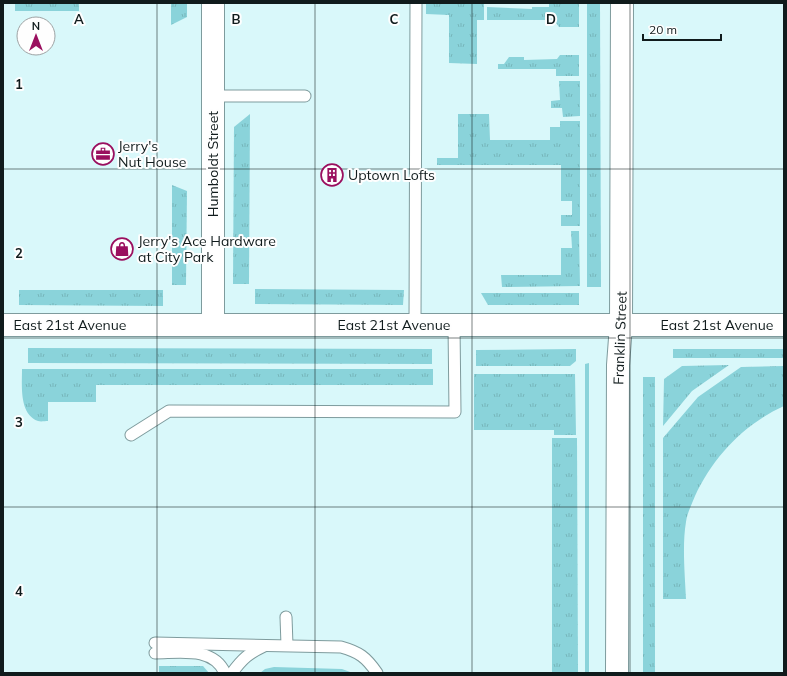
<svg xmlns="http://www.w3.org/2000/svg" width="787" height="676" font-family="Mulish,sans-serif">
  <style>
    .grass { fill: url(#grass-tufts) }
    .lines { fill: none; stroke-linecap: round; stroke-linejoin: round }
    .service-casing { stroke: #7e9b9d; stroke-width: 13 }
    .minor-casing { stroke: #7e9b9d; stroke-width: 24 }
    .tertiary-casing { stroke: #7e9b9d; stroke-width: 24 }
    .service { stroke: #fff; stroke-width: 11 }
    .minor { stroke: #fff; stroke-width: 22 }
    .tertiary { stroke: #fff; stroke-width: 22 }
    .grid { fill: none; stroke: #101b1c; stroke-width: 1; stroke-opacity: 0.55 }
    .labels { text-anchor: middle; stroke-width: 4; stroke-linejoin: round; paint-order: stroke }
    .poi-label { font-size: 14px; fill: #101b1c; stroke: #fefefe; text-anchor: start }
    .street-label { font-size: 14px; fill: #101b1c; stroke: #fefefe }
    .grid-label { font-size: 13px; text-anchor: middle; font-weight: bold; fill: #101b1c; stroke: #fefefe; stroke-width: 4; stroke-linejoin: round; paint-order: stroke }
  </style>
  <defs>
    <pattern id="grass-tufts" width="24" height="20" patternUnits="userSpaceOnUse"><rect width="24" height="20" fill="#8ad3da"/><path d="M3 7l-1-3M5 7V3M7 7l1-3M15 17l-1-3M17 17v-4M19 17l1-3" fill="none" stroke="#76b5ba"/></pattern>
  </defs>
  <rect width="100%" height="100%" fill="#d9f8fa"/>
  <g class="grass">
    <rect x="15" y="3" width="64" height="8"/>
    <polygon points="171,3 187,3 187,17 171,25"/>
    <polygon points="426,3 484,3 484,20 477,20 477,64 449,63 449,15 426,14"/>
    <polygon points="549,3 579,3 579,27 559,27 554,20 487,20 487,7 532,9 532,7 549,7"/>
    <polygon points="587,3 600,3 601,287 587,287"/>
    <polygon points="560,55 579,55 579,76 556,76 556,69 498,69 498,64 504,64 509,57 524,57 524,60 557,59"/>
    <polygon points="559,81 580,81 580,116 563,117 562,108 551,108 551,101 560,100"/>
    <polygon points="250,114 249,284 233,284 234,127"/>
    <polygon points="458,114 489,114 490,140 550,140 550,127 560,127 560,121 580,121 580,226 561,226 561,215 572,215 572,201 561,201 561,165 437,165 437,158 458,158"/>
    <polygon points="172,185 187,191 186,285 172,285"/>
    <polygon points="571,231 579,231 580,286 502,287 501,275 561,275 561,248 572,248"/>
    <polygon points="255,289 404,290 403,305 255,304"/>
    <polygon points="19,290 163,290 163,306 19,305"/>
    <polygon points="481,293 579,293 579,305 488,305"/>
    <polygon points="28,348 432,349 432,364 28,363"/>
    <polygon points="576,349 576,361 570,366 476,366 476,350"/>
    <rect x="673" y="349" width="111" height="9"/>
    <polygon points="589,363 589,673 585,673 585,364"/>
    <polygon points="729,365 692,391 663,426 664,379 682,366"/>
    <path d="M 784,366 L 784,406 C 744,424 713,457 695,496 C 692,504 687,513 686,522 C 682,545 685,576 686,599 L 663,599 L 663,438 L 698,397 L 741,367 Z"/>
    <path d="M 22,369 L 433,369 L 433,385 L 96,385 L 96,402 L 48,402 L 48,421 C 45,421 41,422 38,421 C 19,414 22,386 22,369 Z"/>
    <polygon points="474,374 575,374 576,435 554,435 554,430 474,430"/>
    <rect x="643" y="377" width="12" height="296"/>
    <polygon points="552,438 577,438 578,673 552,673"/>
    <polygon points="159,666 203,666 209,673 159,673"/>
    <polygon points="274,667 342,669 353,673 260,673 265,669"/>
  </g>
  <g class="lines">
    <g class="service-casing">
      <g id="service">
        <polyline points="213,96 305,96"/>
        <polyline points="415,325 416,3"/>
        <polyline points="131,435 169,411 455,412 454,325"/>
        <polyline points="286,617 287,645"/>
        <path d="M 155,643 L 341,647 C 359,652 366,657 377,673"/>
        <path d="M 155,653 C 179,653 213,646 225,673"/>
        <path d="M 232,673 C 242,659 249,653 264,646"/>
      </g>
    </g>
    <g class="minor-casing">
      <g id="minor">
        <polyline points="3,325 784,325"/>
        <polyline points="213,325 213,3"/>
      </g>
    </g>
    <g class="tertiary-casing">
      <polyline id="tertiary" points="617,673 618,365 621,325 622,3"/>
    </g>
    <use href="#service" class="service"/>
    <use href="#minor" class="minor"/>
    <use href="#tertiary" class="tertiary"/>
  </g>
  <path class="grid" d="M 157,3 L 157,673M 315,3 L 315,673M 472,3 L 472,673M 630,3 L 630,673M 3,169 L 784,169M 3,338 L 784,338M 3,507 L 784,507"/>
  <defs>
    <g id="office-ring" transform="scale(1.15)"><circle r="9.5" fill="#fefefe" stroke="#9a0f5f" stroke-width="1.5"/><path d="M-6-3h4V-5.5h4V-3h4V5H-6ZM-1-4.5V-3h2v-1.5ZM-6 0V1H6V0Z" fill="#9a0f5f"/></g>
    <g id="building-ring" transform="scale(1.15)"><circle r="9.5" fill="#fefefe" stroke="#9a0f5f" stroke-width="1.5"/><path d="M-4-6H4V6H1V3H-1V6H-4ZM-2.5-4.3h1.7v1.8h-1.7ZM.8-4.3h1.7v1.8H.8ZM-2.5-1h1.7V.8h-1.7ZM.8-1h1.7V.8H.8Z" fill="#9a0f5f"/></g>
    <g id="shop-ring" transform="scale(1.15)"><circle r="9.5" fill="#fefefe" stroke="#9a0f5f" stroke-width="1.5"/><path d="M-5-2.5h2.3a2.7 3.5 0 0 1 5.4 0H5L5.5 6h-11ZM-1.5-2.5h3a1.5 2.3 0 0 0-3 0Z" fill="#9a0f5f"/></g>
  </defs>
  <g fill-rule="evenodd">
    <use href="#office-ring" x="103" y="154"/>
    <use href="#building-ring" x="332" y="175"/>
    <use href="#shop-ring" x="122" y="249"/>
  </g>
  <g class="labels">
    <g class="poi-label">
      <text x="118" y="151">Jerry's<tspan x="118" dy="16">Nut House</tspan></text>
      <text x="348" y="180">Uptown Lofts</text>
      <text x="138" y="246">Jerry's Ace Hardware<tspan x="138" dy="16">at City Park</tspan></text>
    </g>
    <g class="street-label">
      <text transform="translate(213 164) rotate(-90)" y="5">Humboldt Street</text>
      <text x="70" y="330">East 21st Avenue</text>
      <text x="394" y="330">East 21st Avenue</text>
      <text x="717" y="330">East 21st Avenue</text>
      <text transform="translate(620 338) rotate(-88)" y="5">Franklin Street</text>
    </g>
  </g>
  <g class="grid-label">
    <text x="79" y="24">A</text>
    <text x="236" y="24">B</text>
    <text x="394" y="24">C</text>
    <text x="551" y="24">D</text>
    <text x="19" y="89">1</text>
    <text x="19" y="258">2</text>
    <text x="19" y="427">3</text>
    <text x="19" y="596">4</text>
  </g>
  <rect width="787" height="676" fill="none" stroke="#101b1c" stroke-width="8"/>
  <g transform="translate(36 36)"><circle r="19" fill="#fefefe" stroke="#9fa3a4"/>
  <path d="M0-3L7 15L0 10L-7 15Z" fill="#9a0f5f"/>
  <text y="-6" font-size="11" font-weight="bold" text-anchor="middle" fill="#101b1c">N</text>
  </g>
  <path d="M643 34v6h78v-6" fill="none" stroke="#101b1c" stroke-width="2"/>
  <text x="649" y="34" font-size="12" fill="#101b1c" stroke="#fefefe" stroke-width="3" paint-order="stroke">20 m</text>
</svg>
